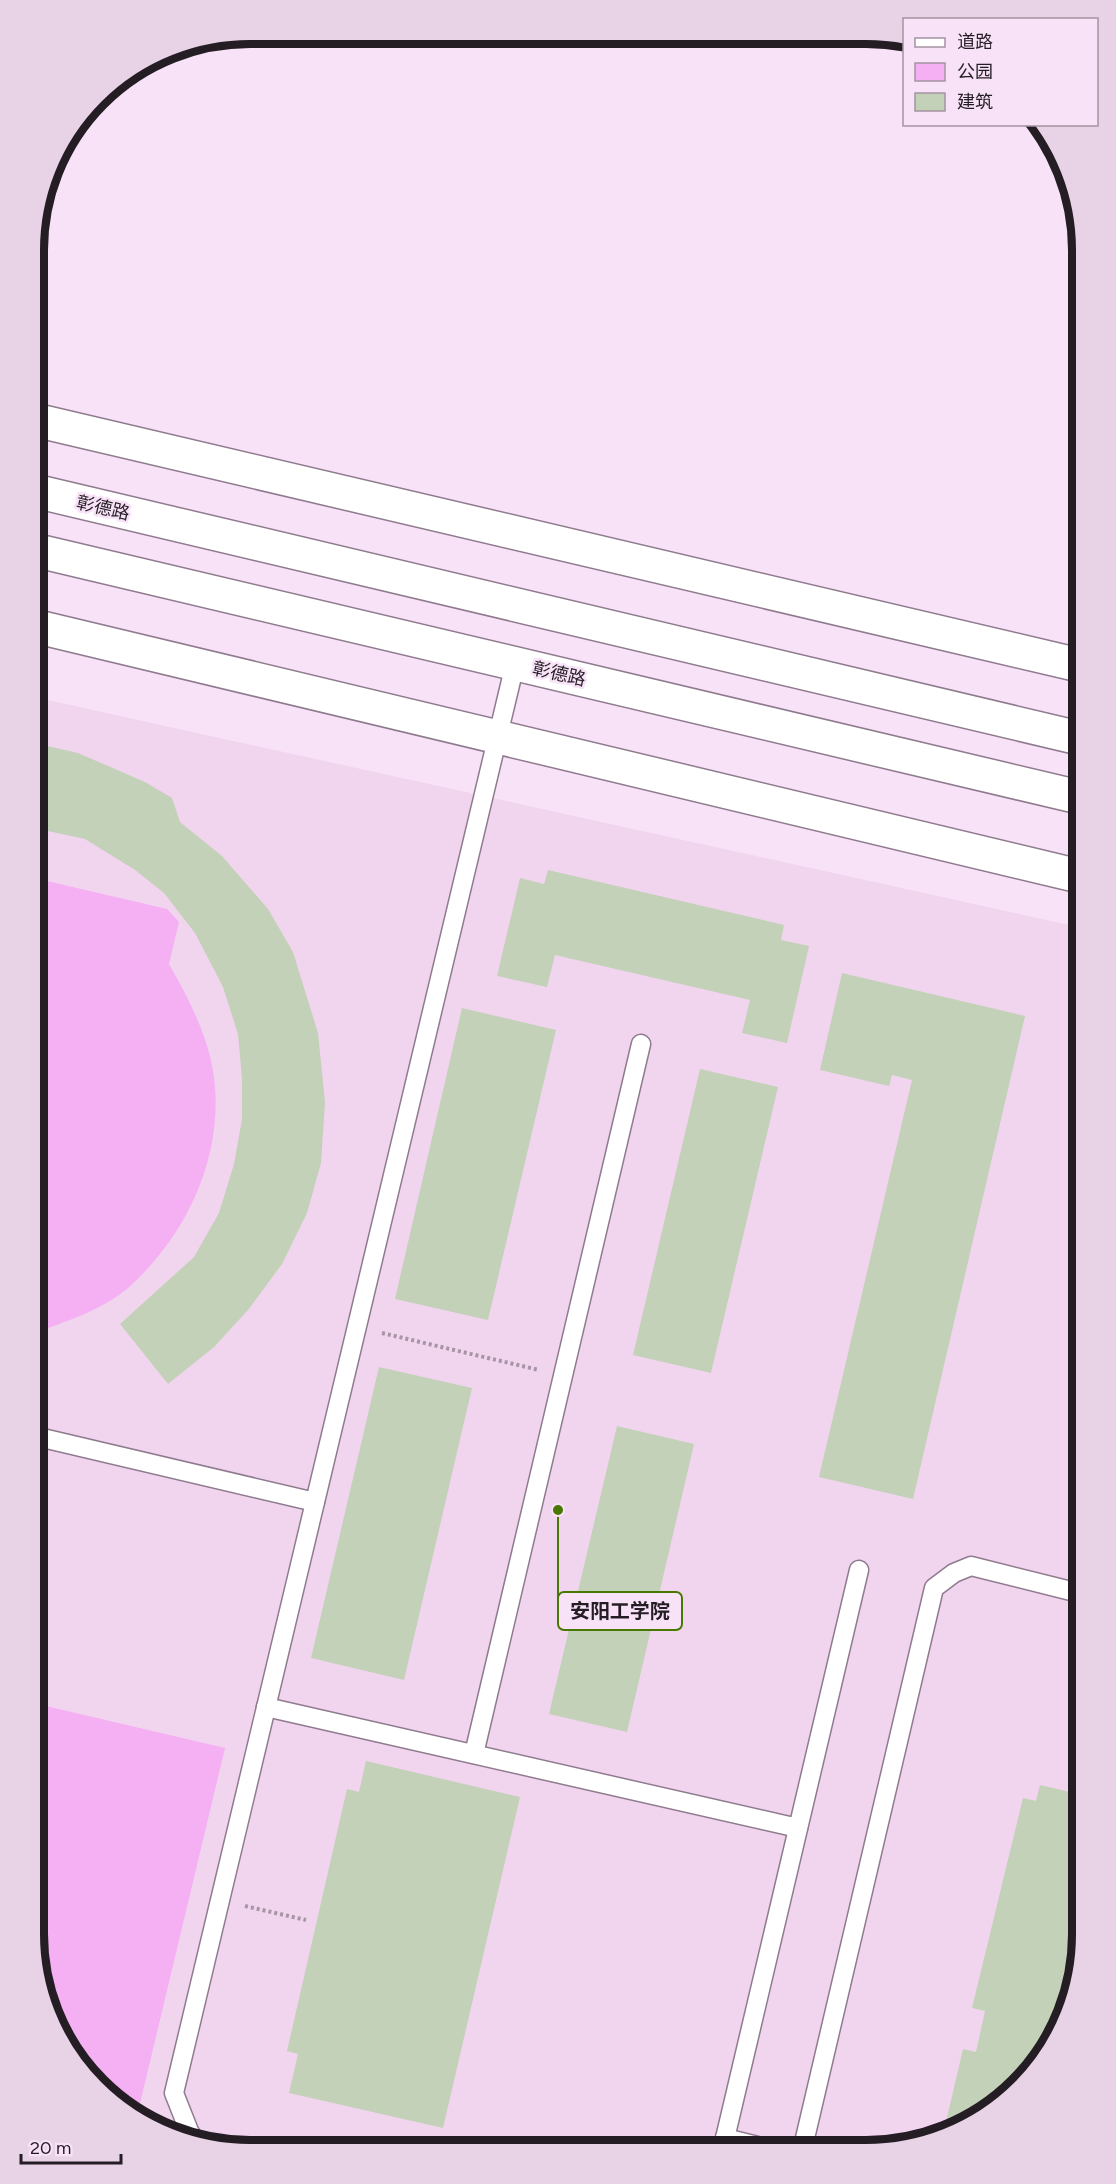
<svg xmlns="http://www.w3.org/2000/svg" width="1116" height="2184" font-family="Figtree,'Noto Sans SC',sans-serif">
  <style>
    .built { fill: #f1d5ef }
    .green { fill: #f5aff3 }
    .building { fill: #c3d1b8 }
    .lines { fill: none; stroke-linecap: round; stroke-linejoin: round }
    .service-casing { stroke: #8f7b8e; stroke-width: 21 }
    .minor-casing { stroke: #8f7b8e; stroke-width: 36 }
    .trunk-casing { stroke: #8f7b8e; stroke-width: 36 }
    .path { stroke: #a695a5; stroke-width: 4; stroke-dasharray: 3 3; stroke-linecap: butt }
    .service { stroke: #fff; stroke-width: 18 }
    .minor { stroke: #fff; stroke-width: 33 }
    .trunk { stroke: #fff; stroke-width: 33 }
    .labels { text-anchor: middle; stroke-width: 5; stroke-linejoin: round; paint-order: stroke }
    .street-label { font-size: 18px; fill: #251d24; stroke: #f8e2f7 }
    .rim { fill: none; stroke: #251d24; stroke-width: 8 }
    .leader { fill: none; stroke: #497800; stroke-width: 2 }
    .callout-dot { fill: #497800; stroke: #f8e2f7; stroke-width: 2 }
    .callout { fill: #f8e2f7; stroke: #497800; stroke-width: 2 }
    .callout-label { font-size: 20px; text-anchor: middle; font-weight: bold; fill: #251d24 }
  </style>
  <rect width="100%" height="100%" fill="#f8e2f7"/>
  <polygon class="built" points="34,697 1083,928 1083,1949 1038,2067 987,2114 936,2140 867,2151 221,2149 166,2134 107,2098 44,2004 33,1935"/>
  <g class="green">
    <path d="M 34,878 L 167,909 L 179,922 L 169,964 C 190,1001 212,1043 215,1087 C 221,1163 184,1238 128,1288 C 102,1310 65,1322 34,1333 Z"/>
    <polygon points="33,1703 225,1748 137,2116 107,2098 44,2004 33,1935"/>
  </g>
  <g class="building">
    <polygon points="34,743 78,753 145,782 172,798 180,822 222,856 268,909 293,952 318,1033 325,1102 321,1163 307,1213 282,1264 248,1310 214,1347 168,1384 120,1324 194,1257 219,1213 234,1164 242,1119 242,1079 238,1034 223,987 195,933 164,893 135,870 85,839 34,828"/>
    <polygon points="548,870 784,925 781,940 809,946 787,1043 742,1033 750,1000 555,955 547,987 497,976 520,878 544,884"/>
    <polygon points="842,973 1025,1016 913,1499 819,1477 912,1080 892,1075 889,1086 820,1070"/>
    <polygon points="462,1008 556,1030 488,1320 395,1299"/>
    <polygon points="700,1069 778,1087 711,1373 633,1355"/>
    <polygon points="379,1367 472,1388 404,1680 311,1658"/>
    <polygon points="617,1426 694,1444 627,1732 549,1714"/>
    <polygon points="366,1761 520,1797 443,2128 289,2093 298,2054 287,2051 347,1789 359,1792"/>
    <polygon points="1040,1785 1083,1795 1083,1949 1067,2017 1038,2067 987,2114 958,2129 945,2126 963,2049 976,2052 985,2011 972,2008 1023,1798 1036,1801"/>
  </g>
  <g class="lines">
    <g class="service-casing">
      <g id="service">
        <polyline points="34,1436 315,1502"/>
        <polyline points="266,1707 798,1828"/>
        <polyline points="474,1754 641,1044"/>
        <polyline points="725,2138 778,2151"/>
        <polyline points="196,2143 189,2131 174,2093 515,664"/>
        <polyline points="722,2151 859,1570"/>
        <polyline points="802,2151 934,1588 954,1573 971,1566 1083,1594"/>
      </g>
    </g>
    <g class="minor-casing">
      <g id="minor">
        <polyline points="35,420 1083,666"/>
        <polyline points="34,626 1083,877"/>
      </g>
    </g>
    <g class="trunk-casing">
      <g id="trunk">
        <polyline points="35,491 1083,739"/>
        <polyline points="34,550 1083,798"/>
      </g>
    </g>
    <g class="path">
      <polyline points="382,1333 539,1370"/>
      <polyline points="245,1906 306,1920"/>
    </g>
    <use href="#service" class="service"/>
    <use href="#minor" class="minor"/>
    <use href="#trunk" class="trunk"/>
  </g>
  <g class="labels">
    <g class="street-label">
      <text transform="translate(103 508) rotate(13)" y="6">彰德路</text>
      <text transform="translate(559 674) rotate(13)" y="6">彰德路</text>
    </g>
  </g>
  <path d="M0 0H1116V2184H0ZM250 44H866A206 206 0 0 1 1072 250V1934A206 206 0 0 1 866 2140H250A206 206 0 0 1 44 1934V250A206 206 0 0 1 250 44Z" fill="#e7d2e6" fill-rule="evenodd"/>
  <path class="rim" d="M250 44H866A206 206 0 0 1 1072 250V1934A206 206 0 0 1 866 2140H250A206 206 0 0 1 44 1934V250A206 206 0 0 1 250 44Z"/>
  <path class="leader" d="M558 1510L558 1611"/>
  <circle class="callout-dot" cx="558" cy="1510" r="6"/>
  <rect class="callout" x="558" y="1592" width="124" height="38" rx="6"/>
  <g class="callout-label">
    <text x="620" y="1618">安阳工学院</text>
  </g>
  <rect x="903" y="18" width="195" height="108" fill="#f8e2f7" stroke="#a493a3" stroke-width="1.5"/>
  <rect x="915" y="38" width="30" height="9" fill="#ffffff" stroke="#a493a3" stroke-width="1.5"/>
  <text x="957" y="48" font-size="18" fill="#251d24">道路</text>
  <rect x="915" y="63" width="30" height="18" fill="#f5aff3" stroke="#a493a3" stroke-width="1.5"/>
  <text x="957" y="78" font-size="18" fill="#251d24">公园</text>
  <rect x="915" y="93" width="30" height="18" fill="#c3d1b8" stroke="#a493a3" stroke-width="1.5"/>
  <text x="957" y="108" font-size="18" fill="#251d24">建筑</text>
  <path d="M21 2154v9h100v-9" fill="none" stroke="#251d24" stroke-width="3"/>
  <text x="30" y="2154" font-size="18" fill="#251d24" stroke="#f8e2f7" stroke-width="4.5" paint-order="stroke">20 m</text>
</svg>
